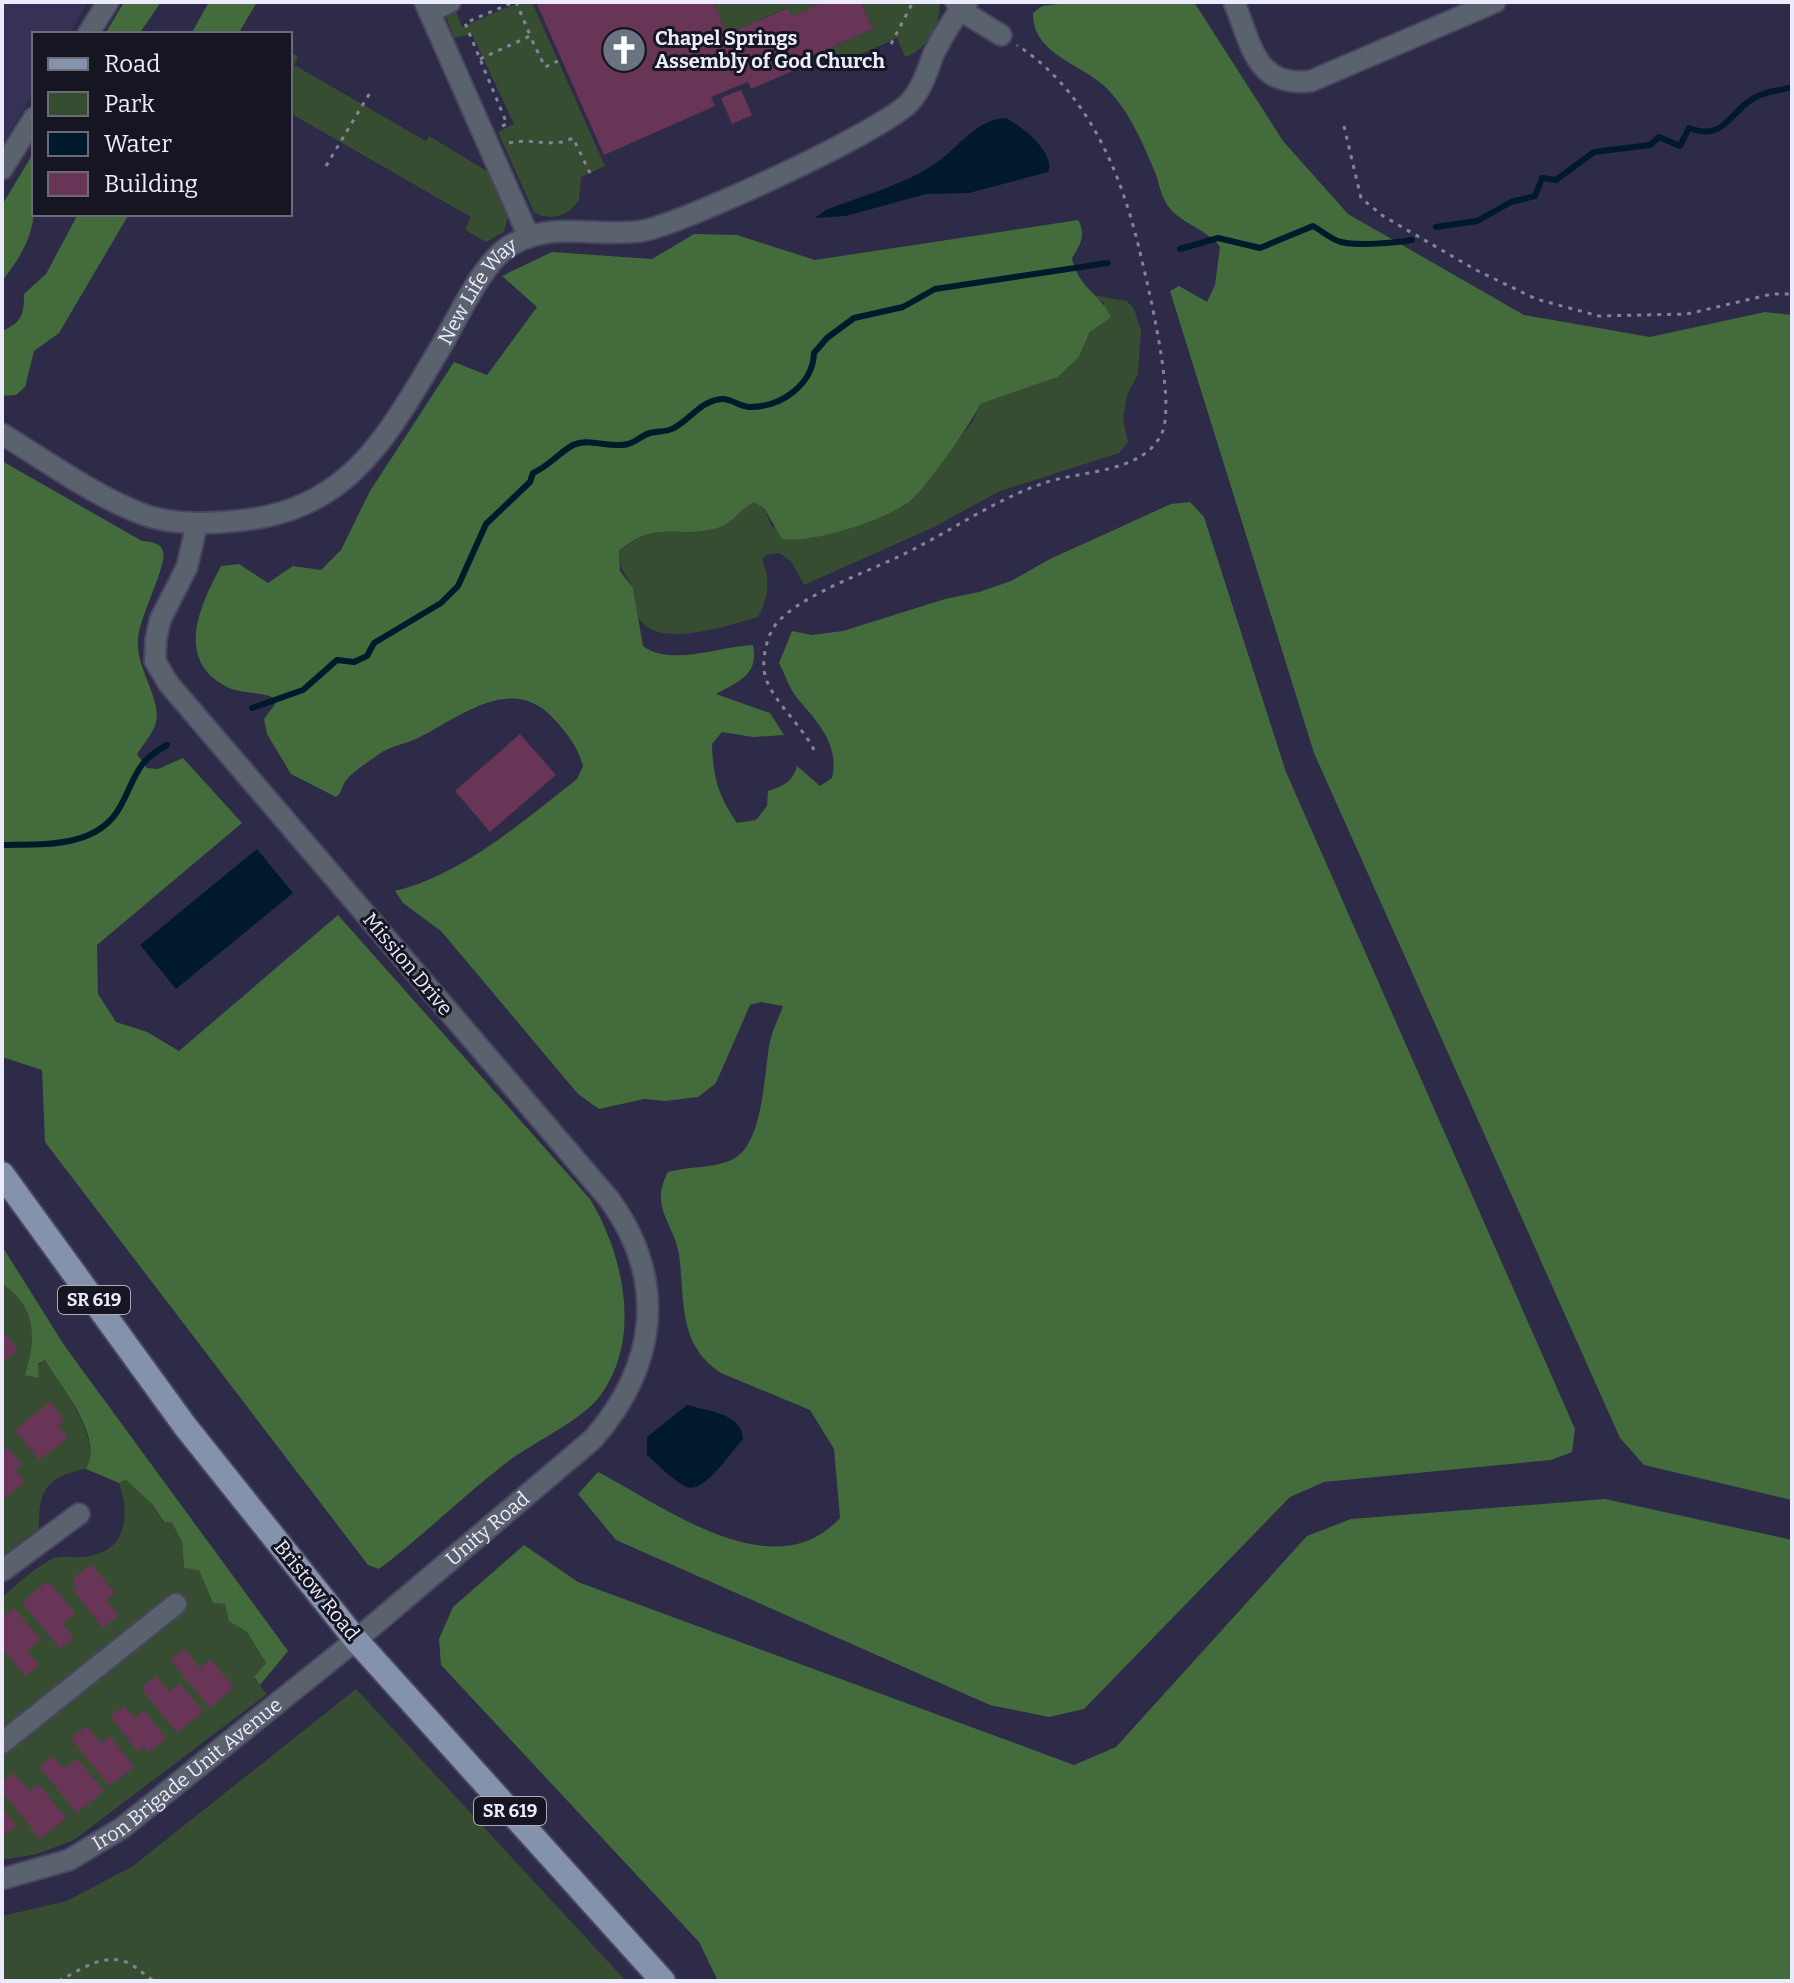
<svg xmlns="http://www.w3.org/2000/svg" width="1794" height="1983" font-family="Bitter,serif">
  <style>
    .built { fill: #353255 }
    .green { fill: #374d32 }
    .forest { fill: #436b3b }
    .water { fill: #001a2c }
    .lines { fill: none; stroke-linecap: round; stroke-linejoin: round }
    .stream { stroke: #001a2c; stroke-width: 6 }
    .building { fill: #683557 }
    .minor-casing { stroke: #484660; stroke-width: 24 }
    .major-casing { stroke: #484660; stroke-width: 28 }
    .path { stroke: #84839b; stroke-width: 3; stroke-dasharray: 4 6; stroke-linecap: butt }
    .minor { stroke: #5a626e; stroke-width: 20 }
    .major { stroke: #8492ac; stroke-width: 24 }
    .labels { text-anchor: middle; stroke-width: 6; stroke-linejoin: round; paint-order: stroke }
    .shield { fill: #161622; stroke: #ababbb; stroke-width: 2 }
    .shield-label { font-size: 18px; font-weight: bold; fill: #ebebfd }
    .poi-label { font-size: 20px; font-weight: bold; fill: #ebebfd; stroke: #161622; text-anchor: start }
    .street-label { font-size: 20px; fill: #ebebfd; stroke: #161622 }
  </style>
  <rect width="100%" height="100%" fill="#2d2b47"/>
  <polygon class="built" points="2,2 88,2 69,34 34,34 34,92 2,145"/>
  <g class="green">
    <path d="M 520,2 L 532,2 L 605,166 L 581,177 L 579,200 C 569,216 550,222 534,212 L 498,132 L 514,124 L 472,34 L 454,38 L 446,16 L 456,12 L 462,27 Z"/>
    <polygon points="713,2 825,2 792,16 787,8 727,34"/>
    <path d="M 861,2 L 939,2 C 943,23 925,52 905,57 L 897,38 L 830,68 L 823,51 L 873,29 Z"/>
    <polygon points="290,52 298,56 294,65 426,141 429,136 490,173 508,217 504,232 486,242 465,230 471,217 290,113"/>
    <path d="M 1092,295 L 1127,301 L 1134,309 L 1141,330 L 1138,374 L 1127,395 L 1123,419 L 1128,442 L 1119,453 L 1000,491 L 934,527 L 804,585 L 791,561 L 779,553 L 766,555 L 762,560 C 771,581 768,597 758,617 C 730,625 660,649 640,620 C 635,612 637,599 633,590 C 627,572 620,575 619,551 C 661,518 672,540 714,529 C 732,525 739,510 754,501 L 764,508 L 772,527 L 911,500 L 973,421 L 980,404 L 1058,377 L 1079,357 L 1104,303 Z"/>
    <path d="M 2,1284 C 37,1307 36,1338 25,1375 L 45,1360 C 62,1387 103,1439 86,1469 C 47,1476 38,1490 39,1529 L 2,1556 Z"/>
    <path d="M 126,1480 L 153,1505 L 163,1522 L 172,1523 L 182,1542 L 184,1568 L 199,1569 L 213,1603 L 225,1604 L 230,1621 L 247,1632 L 266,1663 L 254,1678 L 267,1694 L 74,1840 L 37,1854 L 2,1860 L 2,1597 C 17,1585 35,1567 52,1559 C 61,1555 73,1558 83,1557 C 126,1553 131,1518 119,1483 Z"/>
    <polygon points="356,1689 626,1981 2,1981 2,1916 67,1901 133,1866"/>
  </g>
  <g class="forest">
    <polygon points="124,2 161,2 139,34 105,34"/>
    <polygon points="209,2 257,2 238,34 191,34"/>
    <path d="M 1072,2 L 1194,2 L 1283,141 L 1348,214 L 1524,315 L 1650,337 L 1765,312 L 1792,315 L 1792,1500 L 1644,1465 L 1620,1438 L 1314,753 L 1170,291 L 1179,286 L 1207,302 L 1215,285 L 1220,247 C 1207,229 1181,224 1168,206 C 1161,197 1159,182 1155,172 C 1142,141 1127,106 1102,84 C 1077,63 1032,52 1033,13 L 1042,6 Z"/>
    <path d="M 34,152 C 34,212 42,231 2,281 L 2,205 Z"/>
    <path d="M 78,214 L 129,214 L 59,333 L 34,351 L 25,387 L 16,395 L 2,396 L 2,331 C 22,322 24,315 24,294 L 46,274 Z"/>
    <path d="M 1078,220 C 1086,234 1081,245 1072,258 C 1077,286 1100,294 1111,317 L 1090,332 L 1079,357 L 1058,377 L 980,404 C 974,420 925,489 911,500 C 887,520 811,544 782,539 L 764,508 L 754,502 C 738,510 733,525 714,529 C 674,539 657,519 619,551 L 620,571 L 633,588 L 643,646 C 671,667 720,646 753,645 C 759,675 739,681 716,694 L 770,713 L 784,735 L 753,737 L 722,732 L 712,744 C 713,776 718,796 737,823 L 756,820 L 767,806 L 768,791 C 783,786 793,782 797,766 L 820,786 L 832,778 C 840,745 817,721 797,698 C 789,688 785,674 779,663 L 792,631 L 812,635 L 843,631 L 945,599 L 979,592 L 1011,581 L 1050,559 L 1171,504 L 1190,502 L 1204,517 L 1286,772 L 1575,1429 L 1572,1452 L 1551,1460 L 1324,1482 L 1290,1497 L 1084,1709 L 1049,1717 L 990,1705 L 616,1540 L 578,1494 L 598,1472 C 665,1507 774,1590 840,1518 L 834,1449 L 810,1410 L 721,1373 C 677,1345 685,1298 679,1254 C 673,1221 649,1207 668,1172 C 689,1166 716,1169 735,1158 C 764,1141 764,1071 770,1041 C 773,1029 779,1017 783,1006 L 761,1002 L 750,1005 L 716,1083 L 698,1097 L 665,1101 L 644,1099 L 599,1109 L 578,1094 L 441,931 L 403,903 L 395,891 C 464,874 523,821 577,779 L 583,766 C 578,747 568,735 555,720 C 513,672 462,716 418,738 C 404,745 392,745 379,754 C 369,762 351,772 345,782 C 341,788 342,792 336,797 L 291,774 L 267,734 L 264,719 L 278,700 C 261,690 242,695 225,686 C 174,658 201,604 221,566 L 239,564 L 268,583 L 293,566 L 321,570 L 341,550 L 370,491 L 454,362 L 487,375 L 537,307 L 502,276 L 552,252 L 652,259 L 694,234 L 737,235 L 815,260 Z"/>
    <path d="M 2,461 L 142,541 C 150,542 160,542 163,551 C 168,564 139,618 138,639 C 135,670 166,703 154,728 C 150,737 142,746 137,754 L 147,768 L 158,769 L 183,758 L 242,823 L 97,945 L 98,994 L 116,1022 L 147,1032 L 179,1051 L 338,915 L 590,1199 C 623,1254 643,1338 600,1396 C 580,1422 533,1442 506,1463 C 462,1497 423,1536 379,1569 L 368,1565 L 45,1142 L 42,1070 L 2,1057 Z"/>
    <path d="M 2,1246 L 64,1345 L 288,1651 L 260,1685 L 254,1677 L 266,1663 L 247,1632 L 229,1621 L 225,1604 L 213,1603 L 199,1570 L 184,1568 L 182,1542 L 172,1523 L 164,1522 L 153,1505 L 126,1480 L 119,1483 L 86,1469 C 104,1436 62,1389 45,1360 L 38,1364 L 39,1378 L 25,1375 C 36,1338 37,1307 2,1284 Z"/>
    <polygon points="1605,1499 1792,1540 1792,1981 718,1981 699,1942 441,1665 439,1639 453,1607 524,1545 578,1582 1074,1765 1116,1747 1307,1536 1351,1519"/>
  </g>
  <g class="water">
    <path d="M 1006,118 C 1022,126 1056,153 1048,172 L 969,193 L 926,194 L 846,216 L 815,218 L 826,210 C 861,196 911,183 940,160 C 961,144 978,119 1006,118 Z"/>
    <polygon points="257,849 293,893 176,989 140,945"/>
    <path d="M 687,1405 C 707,1411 742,1413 743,1439 C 732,1451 704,1494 687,1487 C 674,1482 659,1465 647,1455 L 647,1437 Z"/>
  </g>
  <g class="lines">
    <g class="stream">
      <path d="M 1436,227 L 1477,221 L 1511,202 L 1535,196 L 1542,178 L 1556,180 L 1594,152 L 1650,145 L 1659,137 L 1680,146 L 1689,128 C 1727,143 1729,108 1760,95 C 1770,91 1782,90 1792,87"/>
      <path d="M 1180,249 L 1218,238 L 1260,248 L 1313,226 C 1322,231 1332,240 1341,242 C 1358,246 1394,243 1412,240"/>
      <path d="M 252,708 L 303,690 L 337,660 L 354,662 L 367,656 L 374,643 L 441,603 L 458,586 L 486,524 L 530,482 L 533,473 C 549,466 560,452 573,445 C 590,437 609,449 628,444 C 636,442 642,435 650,433 C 658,431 667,432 674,428 C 691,419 699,402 721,399 C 731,398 740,407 750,407 C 782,407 813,384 814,353 L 827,338 L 854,318 L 903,307 L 935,289 L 1108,263"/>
      <path d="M 2,845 C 42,844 97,849 120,807 C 136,778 135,762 167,745"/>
    </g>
  </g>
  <g class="building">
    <polygon points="536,2 713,2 727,34 788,8 792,16 825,2 861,2 873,29 809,57 811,63 751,89 748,82 711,97 715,106 604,155"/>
    <polygon points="741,90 752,115 732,124 721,98"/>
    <polygon points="520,734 556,775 490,832 455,791"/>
    <polygon points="4,1332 18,1350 2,1362 2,1334"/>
    <polygon points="50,1402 64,1420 58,1425 68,1438 39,1460 15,1430"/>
    <polygon points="8,1447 22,1465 15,1470 25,1482 2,1501 2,1452"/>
    <polygon points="91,1564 115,1593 106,1600 118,1616 103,1628 72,1589 77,1585 72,1579"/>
    <polygon points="48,1581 75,1613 62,1624 74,1638 60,1649 22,1602"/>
    <polygon points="14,1608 41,1640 27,1651 39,1665 25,1676 2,1648 2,1617"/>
    <polygon points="184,1649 200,1668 210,1659 234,1687 210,1708 170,1660"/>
    <polygon points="156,1676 169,1692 180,1683 203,1712 177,1733 141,1688"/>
    <polygon points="124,1706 134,1718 144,1710 166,1739 148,1753 144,1747 138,1752 110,1716"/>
    <polygon points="87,1726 101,1743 110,1736 134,1767 109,1786 71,1738"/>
    <polygon points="53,1756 64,1769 77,1759 104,1791 77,1813 39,1767"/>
    <polygon points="14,1773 29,1791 38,1784 66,1818 40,1839 2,1791 2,1782"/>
    <polygon points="2,1807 16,1826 2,1837"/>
  </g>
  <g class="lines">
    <g class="minor-casing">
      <g id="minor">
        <polyline points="425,2 529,237"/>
        <polyline points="956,2 960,10 1001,35"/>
        <path d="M 1234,2 C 1252,45 1255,88 1311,81 L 1495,2"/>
        <polyline points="429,12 450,2"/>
        <polyline points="88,34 108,2"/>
        <polyline points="2,169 34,118"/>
        <path id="s1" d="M 2,434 C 48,462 94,496 145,515 C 173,525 206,524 236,521 C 349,511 386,438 439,350 C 457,320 482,262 511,245 C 554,220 596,238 642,231 C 683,224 883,131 910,102 C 923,87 927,71 934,53 C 943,35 954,17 967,2"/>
        <polyline points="2,1571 79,1514"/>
        <polyline points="2,1743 176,1604"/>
        <path id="s2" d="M 2,1879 L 69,1860 L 122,1828 L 356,1640 L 593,1439 C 657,1366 668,1280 609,1199 L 168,683 L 155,661 L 156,639 L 160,620 L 187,567 L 197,523"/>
      </g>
    </g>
    <g class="major-casing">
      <polyline id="major" points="2,1174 185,1426 356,1640 663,1981"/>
    </g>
    <g class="path">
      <polyline points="516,2 530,35"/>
      <polyline points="891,44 913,2"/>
      <polyline points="480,59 530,36 545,67 558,61"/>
      <polyline points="502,126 507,124 465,23 514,2"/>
      <polyline points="1344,126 1361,198 1383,216 1476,270 1536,299 1599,316 1687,314 1772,294 1792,294"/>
      <path d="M 509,143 C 532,137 551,149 573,138 L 591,175"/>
      <polyline points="326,166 371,91"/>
      <path d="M 814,750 C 801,723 766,696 764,669 C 763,654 767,636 776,624 C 800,594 879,568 914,549 C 957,527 997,499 1044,483 C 1081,470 1143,474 1162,433 C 1176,400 1148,286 1139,248 C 1120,170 1087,91 1017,45"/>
      <path d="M 59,1981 C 81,1969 108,1950 132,1965 C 140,1970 146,1976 154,1981"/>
    </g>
    <use href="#minor" class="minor"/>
    <use href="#major" class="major"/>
  </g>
  <defs>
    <g id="church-disc" transform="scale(2.3)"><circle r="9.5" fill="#6b7280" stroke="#161622"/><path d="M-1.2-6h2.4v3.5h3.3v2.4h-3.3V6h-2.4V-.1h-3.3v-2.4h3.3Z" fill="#fff"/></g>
  </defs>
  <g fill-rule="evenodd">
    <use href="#church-disc" x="624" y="50"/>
  </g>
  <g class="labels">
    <g class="shield">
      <rect x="58" y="1286" width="72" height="28" rx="6"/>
      <rect x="474" y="1797" width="72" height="28" rx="6"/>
    </g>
    <g class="shield-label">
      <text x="94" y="1306">SR 619</text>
      <text x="510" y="1817">SR 619</text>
    </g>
    <g class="poi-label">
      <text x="655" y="45">Chapel Springs<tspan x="655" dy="23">Assembly of God Church</tspan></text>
    </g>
    <g class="street-label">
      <text dy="7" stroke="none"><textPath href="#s1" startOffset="606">New Life Way</textPath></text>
      <text transform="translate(408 964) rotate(50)" y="7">Mission Drive</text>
      <text dy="7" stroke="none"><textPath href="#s2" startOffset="604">Unity Road</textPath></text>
      <text transform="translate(317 1590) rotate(51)" y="7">Bristow Road</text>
      <text dy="7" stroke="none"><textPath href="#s2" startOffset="216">Iron Brigade Unit Avenue</textPath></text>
    </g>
  </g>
  <rect width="1794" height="1983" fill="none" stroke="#ebebfd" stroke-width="8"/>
  <rect x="32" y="32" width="260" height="184" fill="#161622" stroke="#6b6b7a" stroke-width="2"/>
  <rect x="48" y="58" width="40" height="12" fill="#8492ac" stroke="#6b6b7a" stroke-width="2"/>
  <text x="104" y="72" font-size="24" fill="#ebebfd">Road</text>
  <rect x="48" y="92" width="40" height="24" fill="#374d32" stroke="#6b6b7a" stroke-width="2"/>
  <text x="104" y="112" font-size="24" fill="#ebebfd">Park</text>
  <rect x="48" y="132" width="40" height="24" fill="#001a2c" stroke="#6b6b7a" stroke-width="2"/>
  <text x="104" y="152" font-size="24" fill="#ebebfd">Water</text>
  <rect x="48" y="172" width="40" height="24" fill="#683557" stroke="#6b6b7a" stroke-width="2"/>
  <text x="104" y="192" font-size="24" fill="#ebebfd">Building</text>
</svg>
